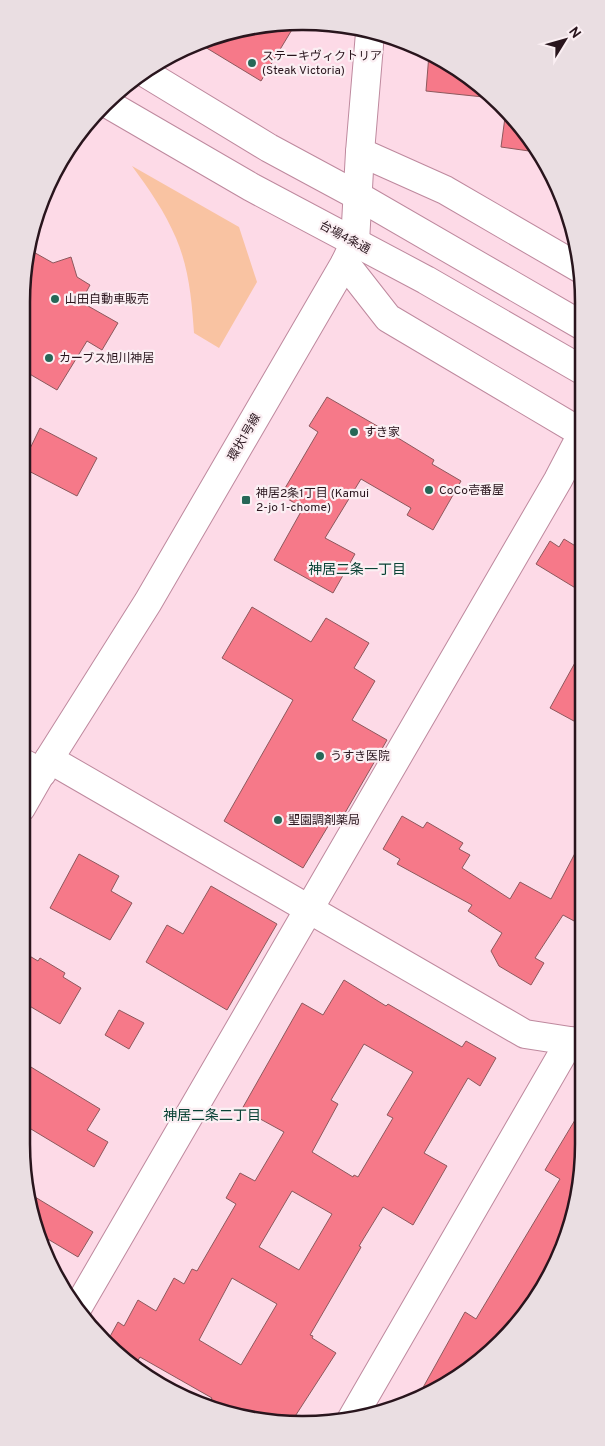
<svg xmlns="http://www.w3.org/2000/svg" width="605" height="1446" font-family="Overpass,'Noto Sans JP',sans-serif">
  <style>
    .green { fill: #f9c3a2 }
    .building { fill: #f67989; stroke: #8d585d; fill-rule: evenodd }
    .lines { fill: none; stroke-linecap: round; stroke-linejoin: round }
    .minor-casing { stroke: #be899e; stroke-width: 30 }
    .primary-casing { stroke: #be899e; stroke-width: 30 }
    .trunk-casing { stroke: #be899e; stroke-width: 30 }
    .minor { stroke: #fff; stroke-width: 28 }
    .primary { stroke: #fff; stroke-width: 28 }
    .trunk { stroke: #fff; stroke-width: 28 }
    .poi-dot { fill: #266757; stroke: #fbeff3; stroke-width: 2 }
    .labels { text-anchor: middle; stroke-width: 4.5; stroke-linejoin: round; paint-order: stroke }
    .poi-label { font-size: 12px; fill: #29151d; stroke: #fbeff3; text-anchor: start }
    .street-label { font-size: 12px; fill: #29151d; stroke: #fbeff3 }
    .neighbourhood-label { font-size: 14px; fill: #0a4336; stroke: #fbeff3 }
    .rim { fill: none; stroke: #29151d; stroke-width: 2.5 }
  </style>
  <rect width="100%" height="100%" fill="#fddae7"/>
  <path class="green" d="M 132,166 L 239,227 L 257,282 L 219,348 L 194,333 C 192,302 189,268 176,238 C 165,212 149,189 132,166 Z"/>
  <g class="building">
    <polygon points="284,22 296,23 261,81 200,44"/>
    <polygon points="429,54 459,68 493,98 426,91"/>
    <polygon points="506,110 514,117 536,152 501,147"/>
    <polygon points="30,250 53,263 71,257 77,277 90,285 81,302 118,323 102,350 87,341 57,390 21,369 21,302"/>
    <polygon points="327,397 398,438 434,460 432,464 461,481 433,530 407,515 411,508 361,479 325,538 355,554 333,593 274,560 303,508 281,495 318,432 309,426"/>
    <polygon points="40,428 97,458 77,496 21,467"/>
    <polygon points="564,539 582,550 582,592 536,564 550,541 559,547"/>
    <polygon points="252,607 311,642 326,618 369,643 354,668 375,681 352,720 387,740 338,825 333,818 303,868 224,821 293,700 222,658"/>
    <polygon points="582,650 583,726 550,708"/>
    <polygon points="402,816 423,828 427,822 463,843 459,849 470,855 462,868 510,899 520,882 551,899 583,838 583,908 576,922 563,915 535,958 544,963 531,985 499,966 491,951 502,933 468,911 472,905 397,864 400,859 383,849"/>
    <polygon points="79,854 119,876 111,891 132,903 110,940 50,908"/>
    <polygon points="211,886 277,924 227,1010 146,962 167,925 183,934"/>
    <polygon points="21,951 38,961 40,958 65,973 63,977 81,988 60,1024 21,1001"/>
    <path d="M 344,980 L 386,1006 L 388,1004 L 462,1047 L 466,1041 L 496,1058 L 480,1086 L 468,1078 L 424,1153 L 447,1166 L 413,1225 L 383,1207 L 359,1246 L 361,1247 L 360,1249 L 310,1335 L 313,1336 L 312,1338 L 336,1353 L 292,1421 L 266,1422 L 209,1403 L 212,1398 L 140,1357 L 135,1365 L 107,1342 L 118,1322 L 124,1326 L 138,1300 L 156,1311 L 174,1278 L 184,1284 L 192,1269 L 197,1271 L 236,1204 L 226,1198 L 240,1173 L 255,1181 L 284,1132 L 242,1109 L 302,1003 L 323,1015 ZM 364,1044 L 413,1072 L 387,1115 L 393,1118 L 358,1177 L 354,1175 L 353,1177 L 312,1152 L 338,1104 L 331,1100 ZM 292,1191 L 332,1214 L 299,1270 L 259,1247 ZM 232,1278 L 277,1304 L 241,1365 L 199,1340 Z"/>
    <polygon points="119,1010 144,1023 129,1049 105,1035"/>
    <polygon points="21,1061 100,1109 87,1130 108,1142 94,1167 21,1123"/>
    <polygon points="584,1105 584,1144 580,1164 575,1182 576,1194 569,1234 526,1314 459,1378 420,1393 465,1312 476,1319 560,1179 545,1170"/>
    <polygon points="30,1194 93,1232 78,1257 36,1232"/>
  </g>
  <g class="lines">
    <g class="minor-casing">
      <g id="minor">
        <polyline points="360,152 445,190 581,269"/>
        <polyline points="345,263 388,318 582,433"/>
        <polyline points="49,759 525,1034 570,1041 583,1046"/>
        <polyline points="21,762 42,773"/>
        <polyline points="78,1307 558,480 582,434"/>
        <polyline points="351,1420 570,1041"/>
      </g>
    </g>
    <g class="primary-casing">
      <polyline id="primary" points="21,808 49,759 148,602 345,263 355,242 360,152 370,33"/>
    </g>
    <g class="trunk-casing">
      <g id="trunk">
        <polyline points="147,74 269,148 358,196 581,325"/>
        <polyline points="108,104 251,187 426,280 582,370"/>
      </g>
    </g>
    <use href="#minor" class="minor"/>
    <use href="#primary" class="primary"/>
    <use href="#trunk" class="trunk"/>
  </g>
  <g class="poi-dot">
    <circle cx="252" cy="63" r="5"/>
    <circle cx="55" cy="299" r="5"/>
    <circle cx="49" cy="358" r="5"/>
    <circle cx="354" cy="432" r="5"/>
    <circle cx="429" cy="490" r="5"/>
    <rect x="241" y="495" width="10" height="10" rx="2.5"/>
    <circle cx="320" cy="756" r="5"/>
    <circle cx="278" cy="820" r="5"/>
  </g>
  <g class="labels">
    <g class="poi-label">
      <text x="262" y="60">ステーキヴィクトリア<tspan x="262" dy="14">(Steak Victoria)</tspan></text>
      <text x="65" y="303">山田自動車販売</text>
      <text x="59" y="362">カーブス旭川神居</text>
      <text x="364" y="436">すき家</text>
      <text x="439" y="494">CoCo壱番屋</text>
      <text x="256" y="497">神居2条1丁目 (Kamui<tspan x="256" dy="14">2-jo 1-chome)</tspan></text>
      <text x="330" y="760">うすき医院</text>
      <text x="288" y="824">聖園調剤薬局</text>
    </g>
    <g class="street-label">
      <text transform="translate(345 237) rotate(28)" y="4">台場4条通</text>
      <text transform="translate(244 437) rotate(-60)" y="4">環状1号線</text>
    </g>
    <g class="neighbourhood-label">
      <text x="357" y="574">神居二条一丁目</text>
      <text x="212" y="1120">神居二条二丁目</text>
    </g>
  </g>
  <path d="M0 0H605V1446H0ZM302 30H303A272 272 0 0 1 575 302V1144A272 272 0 0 1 303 1416H302A272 272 0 0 1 30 1144V302A272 272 0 0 1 302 30Z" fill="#eadee2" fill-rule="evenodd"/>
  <path class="rim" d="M302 30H303A272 272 0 0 1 575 302V1144A272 272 0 0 1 303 1416H302A272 272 0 0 1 30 1144V302A272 272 0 0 1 302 30Z"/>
  <g transform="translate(565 40) rotate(53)" stroke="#fbeff3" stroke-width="4" paint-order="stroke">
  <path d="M0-4L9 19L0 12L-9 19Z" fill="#29151d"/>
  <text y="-8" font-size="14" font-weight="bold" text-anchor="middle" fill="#29151d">N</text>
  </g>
</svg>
